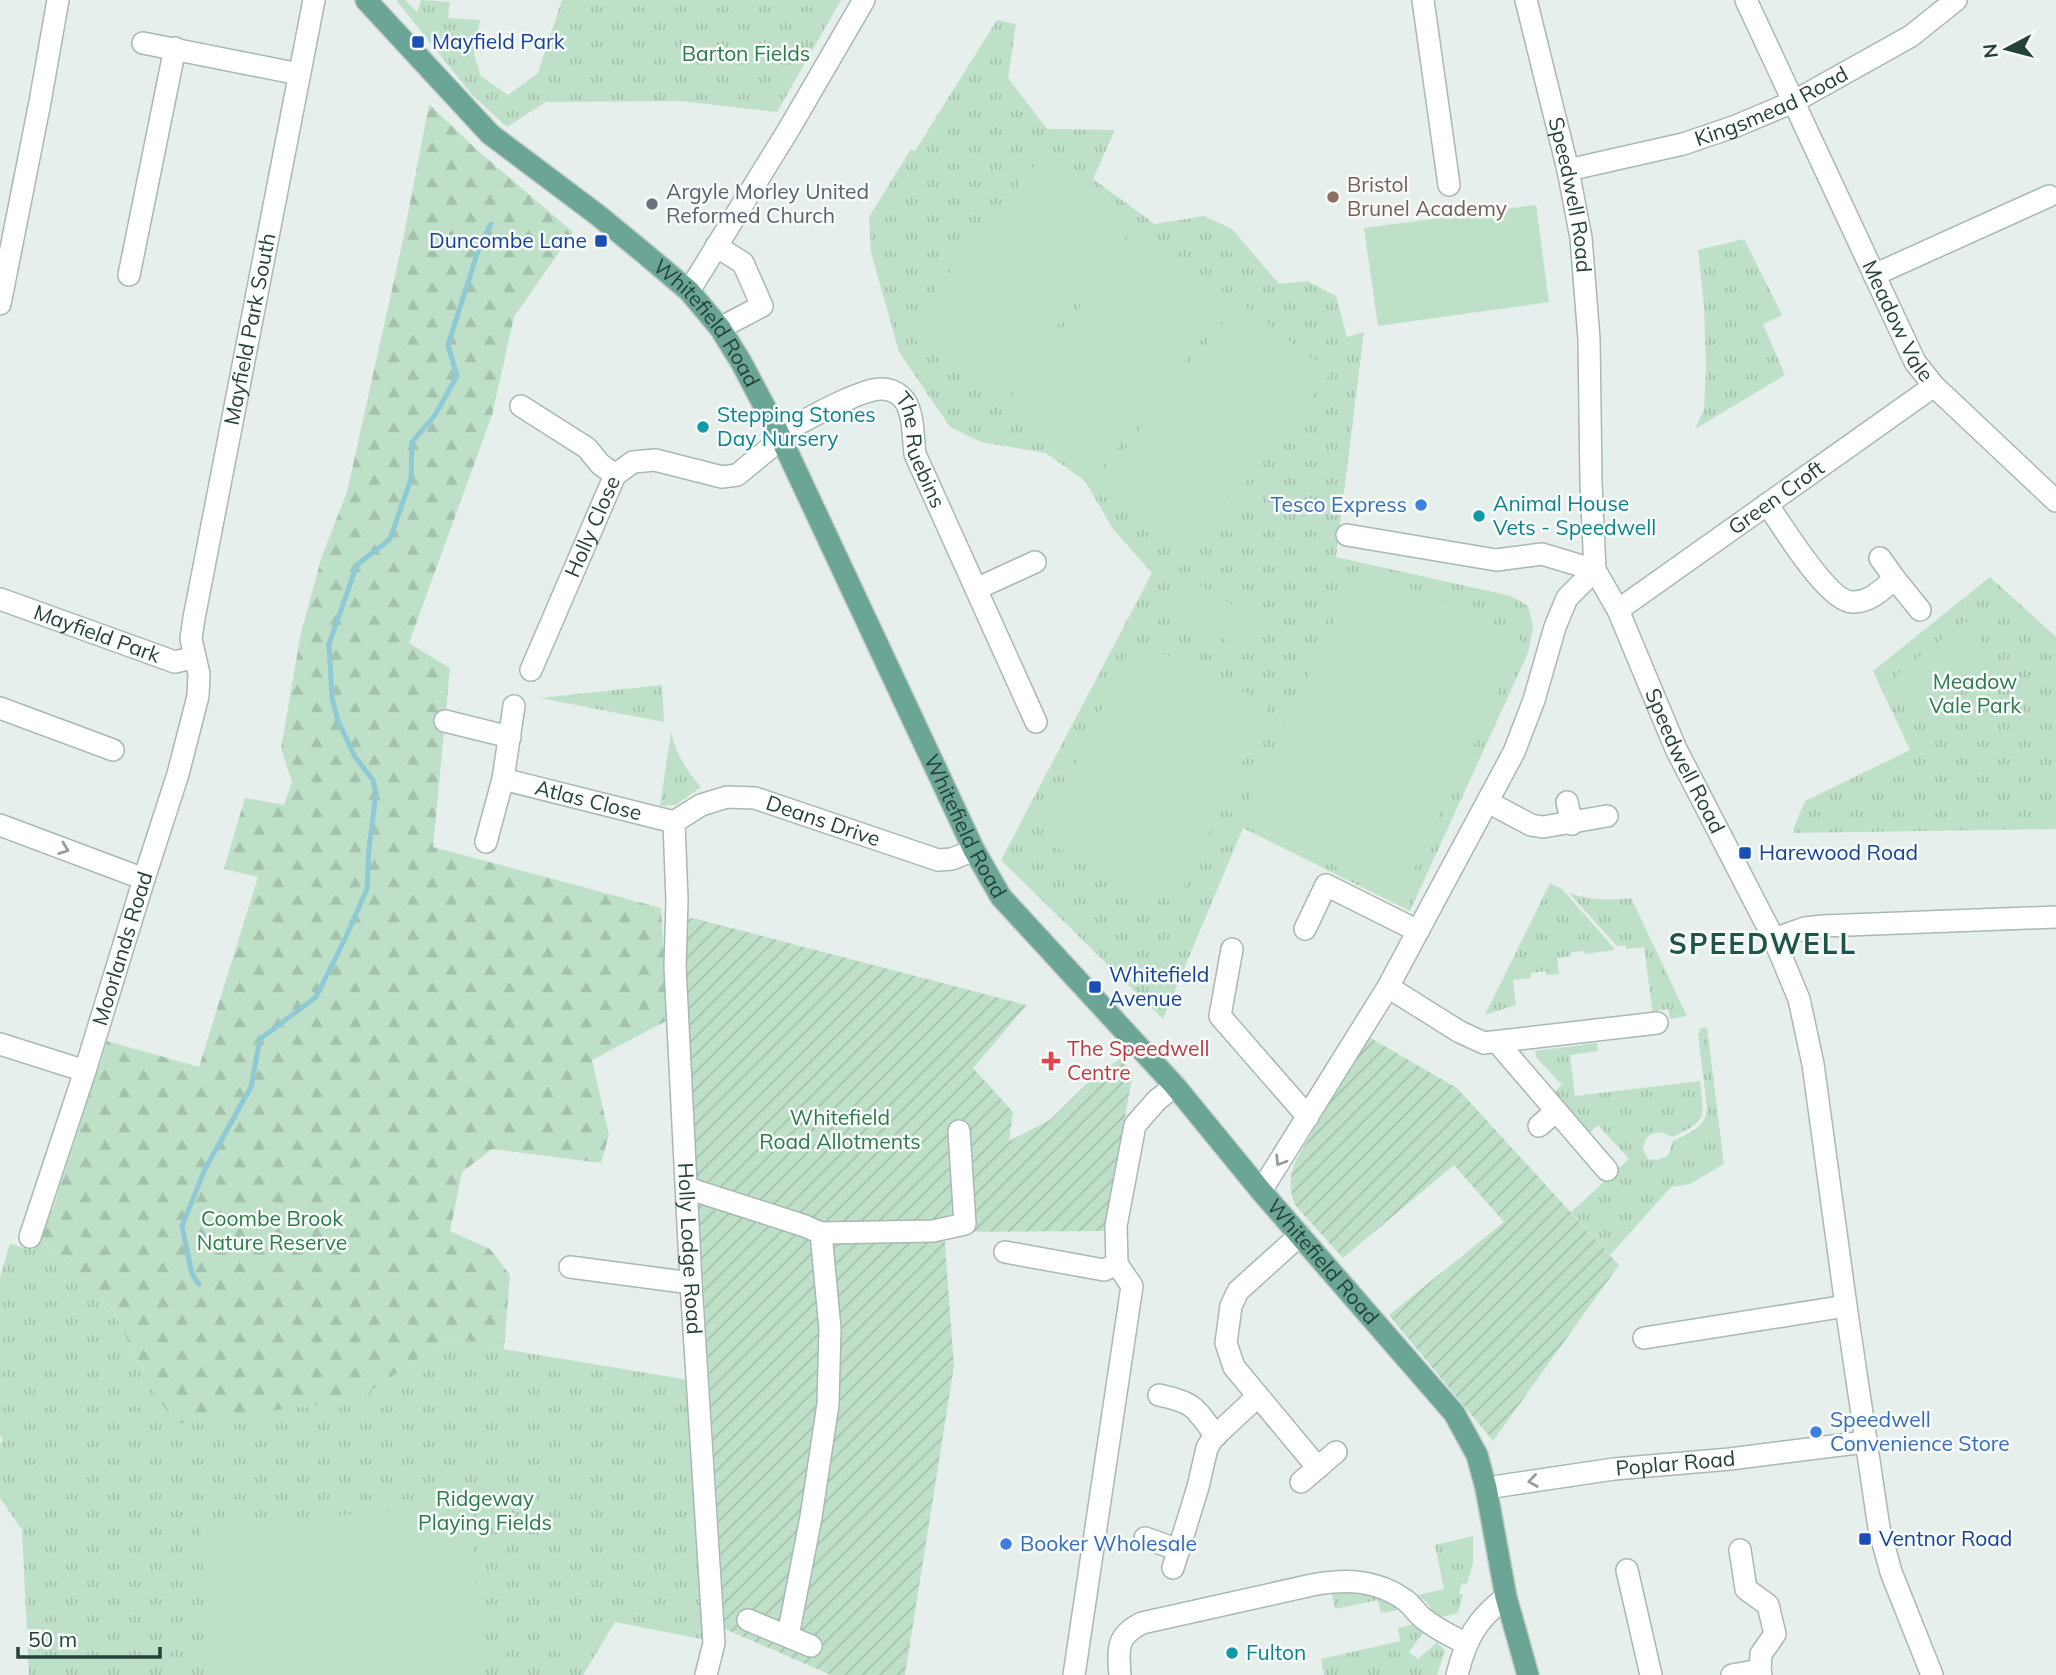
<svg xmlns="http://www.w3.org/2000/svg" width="2056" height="1675" font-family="Mulish,sans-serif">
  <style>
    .grass { fill: url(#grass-tufts) }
    .forest { fill: url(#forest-firs) }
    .garden { fill: url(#garden-furrows) }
    .pitch { fill: #bfe0c8 }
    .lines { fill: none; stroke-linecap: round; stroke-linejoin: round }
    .stream { stroke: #8ec9d4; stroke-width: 5 }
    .minor-casing { stroke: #a8b8b2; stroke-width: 24 }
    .major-casing { stroke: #c2cac8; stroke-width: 24 }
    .minor { stroke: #fff; stroke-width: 21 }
    .major { stroke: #6aa596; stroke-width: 21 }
    .oneway { stroke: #92a09c }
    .transit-dot { fill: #1a4fb4; stroke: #f7fbf9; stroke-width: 2.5 }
    .education-dot { fill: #8d6e63; stroke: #f7fbf9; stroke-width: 2.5 }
    .worship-dot { fill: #6b7280; stroke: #f7fbf9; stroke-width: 2.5 }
    .culture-dot { fill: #0f9aa8; stroke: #f7fbf9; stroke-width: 2.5 }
    .shop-dot { fill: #3f7fe0; stroke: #f7fbf9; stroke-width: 2.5 }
    .health-dot { fill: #e0444e; stroke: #f7fbf9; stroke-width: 2.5 }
    .labels { text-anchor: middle; stroke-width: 5; stroke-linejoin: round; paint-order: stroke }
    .transit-label { font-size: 21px; fill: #164399; stroke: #f7fbf9; text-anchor: start }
    .park-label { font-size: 21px; fill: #2d7a4b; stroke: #f7fbf9 }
    .street-label { font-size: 21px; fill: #24423a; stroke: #f7fbf9 }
    .education-label { font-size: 21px; fill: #785e54; stroke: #f7fbf9; text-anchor: start }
    .worship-label { font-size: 21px; fill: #5b616d; stroke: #f7fbf9; text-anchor: start }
    .culture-label { font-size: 21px; fill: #0d838f; stroke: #f7fbf9; text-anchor: start }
    .shop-label { font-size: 21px; fill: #366cbe; stroke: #f7fbf9; text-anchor: start }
    .health-label { font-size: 21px; fill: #be3a42; stroke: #f7fbf9; text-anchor: start }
    .district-label { font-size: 28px; font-weight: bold; letter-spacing: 2px; fill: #1f5548; stroke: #f7fbf9 }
  </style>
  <defs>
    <pattern id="grass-tufts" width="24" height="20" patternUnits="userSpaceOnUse" patternTransform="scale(1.75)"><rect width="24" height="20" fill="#bfe0c8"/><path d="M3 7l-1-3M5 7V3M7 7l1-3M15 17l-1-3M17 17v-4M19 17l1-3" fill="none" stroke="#a4c1ad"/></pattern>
    <pattern id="forest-firs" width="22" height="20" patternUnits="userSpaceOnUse" patternTransform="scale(1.75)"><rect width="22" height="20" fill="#bfe0c8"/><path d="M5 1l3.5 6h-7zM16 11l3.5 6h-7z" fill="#a4c1ad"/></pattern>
    <pattern id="garden-furrows" width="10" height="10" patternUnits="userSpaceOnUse" patternTransform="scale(1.75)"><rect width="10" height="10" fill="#bfe0c8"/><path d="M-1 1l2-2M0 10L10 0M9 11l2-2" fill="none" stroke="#a4c1ad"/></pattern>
  </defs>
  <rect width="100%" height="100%" fill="#e6efeb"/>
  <g class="grass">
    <polygon points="396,0 405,0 417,12 421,0 450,2 448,18 480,20 474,55 481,76 508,95 538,73 562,0 841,0 777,112 680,101 546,102 507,127 473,96"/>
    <polygon points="997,20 1016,24 1008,78 1047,129 1115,130 1093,179 1155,224 1204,216 1232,229 1279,284 1307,281 1336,296 1347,337 1364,332 1336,557 1511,596 1528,606 1533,626 1528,653 1410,911 1243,828 1163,1019 1001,860 1152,573 1113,529 1085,481 1046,453 981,442 950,427 899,352 871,252 869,217 911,149 915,151"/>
    <polygon points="1744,239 1782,315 1763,324 1785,375 1695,429 1704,410 1706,366 1704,305 1698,250"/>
    <polygon points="1990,577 2056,637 2056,829 1794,833 1794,827 1805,801 1910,750 1873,671"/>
    <polygon points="662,685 664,722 540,698"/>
    <path d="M 671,732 C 676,754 686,770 701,787 L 676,805 L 660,806 Z"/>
    <polygon points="1550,883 1562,889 1613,947 1614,950 1585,954 1584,951 1571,952 1571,956 1557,958 1559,974 1547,975 1546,971 1531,973 1531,978 1513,980 1516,1005 1485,1015"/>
    <path d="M 1569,893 C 1590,900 1608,901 1631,898 L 1687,1016 L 1670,1019 L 1668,1009 L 1655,1011 L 1656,1021 L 1653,1015 L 1644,947 L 1626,949 L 1625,945 L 1617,946 Z"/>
    <path d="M 1707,1027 L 1724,1164 L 1690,1184 L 1671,1187 L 1610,1255 L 1571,1212 L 1629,1159 L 1598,1125 L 1586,1136 L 1550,1096 L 1562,1085 L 1536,1057 L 1535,1051 L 1597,1043 L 1598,1051 L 1570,1055 L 1575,1096 L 1700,1081 C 1704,1118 1709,1120 1672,1137 C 1662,1131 1654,1130 1645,1140 L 1643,1150 L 1648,1159 L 1657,1160 L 1668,1156 L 1673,1141 C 1689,1133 1707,1127 1707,1107 L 1698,1034 L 1701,1028 Z"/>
    <polygon points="38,1238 61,1256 113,1310 142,1372 358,1399 452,1336 504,1349 689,1380 711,1641 615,1622 583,1675 29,1675 22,1530 0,1498 0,1443 3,1440 0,1435 0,1277 10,1244 34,1250"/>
    <polygon points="1473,1536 1473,1563 1467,1584 1462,1583 1459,1593 1463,1595 1458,1613 1437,1618 1428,1604 1418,1595 1444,1589 1435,1545"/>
    <path d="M 1331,1590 C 1360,1590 1377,1594 1403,1609 L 1381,1613 L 1378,1600 L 1335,1609 Z"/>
    <polygon points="1414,1624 1425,1630 1409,1652 1418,1659 1437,1642 1445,1651 1437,1675 1324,1675 1321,1659 1400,1641 1398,1628"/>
  </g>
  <polygon class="forest" points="429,104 477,150 573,232 514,317 492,415 409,643 450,668 433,847 661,908 668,1020 592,1060 609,1135 601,1163 492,1149 462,1172 450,1231 490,1249 510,1275 504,1349 452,1336 358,1399 175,1424 142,1372 113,1310 61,1256 38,1238 47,1210 52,1211 107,1041 199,1067 258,877 224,869 245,798 284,805 292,782 281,748 301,633 322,556 347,492 403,240"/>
  <g class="garden">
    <polygon points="693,918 1027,1005 973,1068 1013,1112 1009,1141 1050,1120 1097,1074 1120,1059 1133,1073 1104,1231 944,1232 954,1366 905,1675 831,1675 725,1629 681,935 683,920"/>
    <path d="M 1367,1036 L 1457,1088 L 1619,1265 L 1493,1441 L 1389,1315 L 1504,1222 L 1454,1165 L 1343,1258 L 1295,1205 C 1289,1189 1289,1178 1295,1162 Z"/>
  </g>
  <g class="pitch">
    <polygon points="1044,153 1136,224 997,404 904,331"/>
    <polygon points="1536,205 1549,302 1378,326 1364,228"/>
    <polygon points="1141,228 1233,299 1093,479 1002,408"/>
    <polygon points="1239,302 1331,373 1191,553 1099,482"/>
    <polygon points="1361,565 1522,641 1401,897 1240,821"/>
    <polygon points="1184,576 1260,621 1242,650 1167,605"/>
    <polygon points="1965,621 1997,662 1928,715 1897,674"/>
    <polygon points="1134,640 1270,704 1176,904 1040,840"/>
    <polygon points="472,1505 480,1675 212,1675 200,1526"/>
  </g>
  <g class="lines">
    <polyline class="stream" points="199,1284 192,1274 182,1226 205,1169 251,1087 260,1039 316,997 345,939 367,889 369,848 376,794 373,780 355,757 338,721 332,698 329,644 357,565 390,539 411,479 412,442 435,415 457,376 448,345 479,248 491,224"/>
    <g class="minor-casing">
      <g id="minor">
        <polyline points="1423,0 1449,185"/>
        <path id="s1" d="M 1526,0 L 1568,170 L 1581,238 L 1589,339 L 1591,483 L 1595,570 L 1618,610 L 1676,749 L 1774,939 L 1799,999 L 1813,1064 L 1846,1306 L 1879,1528 L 1891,1572 L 1932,1675"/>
        <path id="s2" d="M 1746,0 L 1915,362 L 1934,386 L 2056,501"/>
        <polyline points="143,43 299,74"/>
        <path id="s3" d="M 1568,170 L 1683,144 L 1736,126 L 1793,102 L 1911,36 L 1956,0"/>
        <polyline points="716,246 743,263 762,306 720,328"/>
        <polyline points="129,275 175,48"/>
        <polyline points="1874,275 2049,196"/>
        <polyline points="689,291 789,129 864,0"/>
        <polyline points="0,304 40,102 58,0"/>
        <polyline points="521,406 587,448 600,464 615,475"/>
        <path id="s4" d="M 779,434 C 801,423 860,388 882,389 C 891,389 900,394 905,401 C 914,415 913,438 915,454 L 1036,722"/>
        <path d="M 1767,504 C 1782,525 1827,601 1852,602 C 1870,603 1882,589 1895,579"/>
        <polyline points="1347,535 1496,560 1542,554 1595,570"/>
        <polyline points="1880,558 1895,579 1920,610"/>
        <polyline points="976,589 1035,562"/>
        <path id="s5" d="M 0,599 L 175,662 L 195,657"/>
        <path id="s6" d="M 1618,610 L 1934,386"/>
        <path id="s7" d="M 531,670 L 615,475 L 633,462 L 655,460 L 722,477 L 737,475 L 781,439"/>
        <polyline points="0,708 113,750"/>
        <polyline points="445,721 510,737"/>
        <path id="s8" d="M 503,779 L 674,822"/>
        <polyline points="1488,802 1531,825 1543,827 1607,816"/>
        <polyline points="1567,802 1572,824"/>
        <path id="s9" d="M 674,822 L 677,901 L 675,966 L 691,1283 L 714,1643 L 706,1675"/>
        <path id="s10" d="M 674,822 L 701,805 L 727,797 L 755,798 L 938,860 L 952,859 L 974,850"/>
        <polyline points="0,825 144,879"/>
        <polyline points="486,842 503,779 514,706"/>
        <polyline points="1305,929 1326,885 1418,931"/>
        <polyline points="1774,939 1805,928 1823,926 2056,917"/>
        <polyline points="1232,949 1220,1016 1308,1117"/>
        <polyline points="1388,987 1460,1032 1484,1043 1657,1023"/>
        <polyline points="1497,1042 1607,1170"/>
        <polyline points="0,1044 85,1071"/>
        <polyline points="1539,1126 1556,1111"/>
        <polyline points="687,1188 805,1226 821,1233 933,1231 965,1224 959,1131"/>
        <polyline points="1261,1191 1388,987 1418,931 1514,752 1534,700 1555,627 1567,598 1595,570"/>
        <polyline points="1300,1235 1238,1291 1231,1306 1226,1343 1234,1367 1318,1468"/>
        <path id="s11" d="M 30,1237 L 85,1071 L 144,879 L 178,774 L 198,696 L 199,674 L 191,639 L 194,618 L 314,0"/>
        <polyline points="1005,1252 1104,1270 1117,1264"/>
        <polyline points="570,1267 691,1283"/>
        <polyline points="1644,1338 1846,1306"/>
        <path d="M 1159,1395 C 1196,1403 1194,1407 1216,1436"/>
        <polyline points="1301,1482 1336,1452"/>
        <path id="s12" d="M 1486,1488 L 1614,1469 L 1730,1459 L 1865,1442"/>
        <polyline points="1145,1538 1179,1550"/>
        <polyline points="1740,1550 1746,1589 1768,1605 1775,1634 1761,1654 1760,1670"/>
        <polyline points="1173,1568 1198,1487 1207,1448 1213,1438 1258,1396"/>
        <polyline points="1627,1570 1651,1675"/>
        <polyline points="748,1620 811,1646"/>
        <polyline points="788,1636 811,1517 828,1404 830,1329 821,1233"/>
        <polyline points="1074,1675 1132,1286 1117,1264 1116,1226 1135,1125 1157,1100 1175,1086"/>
        <path d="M 1120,1675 C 1118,1649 1116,1636 1142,1623 L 1312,1585 C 1345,1579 1376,1579 1405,1600 C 1412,1605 1417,1614 1424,1619 C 1436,1629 1452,1636 1466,1644"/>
        <path d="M 1457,1675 C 1466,1639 1476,1620 1506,1597"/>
        <polyline points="1732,1675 1760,1670 1761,1675"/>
      </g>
    </g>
    <g class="major-casing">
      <g id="major">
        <path id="s13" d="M 366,0 L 490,134 L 599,216 L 644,253 L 689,291 L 720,328 L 741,362 L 779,434 L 974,850 L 1001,897 L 1175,1086 L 1261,1191 L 1454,1413 L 1477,1455 L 1486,1488 L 1506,1597 L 1528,1675"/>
      </g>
    </g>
    <use href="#minor" class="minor"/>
    <use href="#major" class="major"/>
  </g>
  <defs><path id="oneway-chevron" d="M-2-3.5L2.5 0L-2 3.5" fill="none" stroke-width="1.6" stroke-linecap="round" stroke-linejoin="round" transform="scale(1.75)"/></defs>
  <g class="oneway">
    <use href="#oneway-chevron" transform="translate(64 849) rotate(20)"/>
    <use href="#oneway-chevron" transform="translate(1280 1161) rotate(122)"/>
    <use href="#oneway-chevron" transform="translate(1533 1481) rotate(172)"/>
  </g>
  <g class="transit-dot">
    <rect x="411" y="35" width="14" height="14" rx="3.5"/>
    <rect x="594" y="234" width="14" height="14" rx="3.5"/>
    <rect x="1738" y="846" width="14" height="14" rx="3.5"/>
    <rect x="1088" y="980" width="14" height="14" rx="3.5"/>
    <rect x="1858" y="1532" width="14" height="14" rx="3.5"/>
  </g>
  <circle class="education-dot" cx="1333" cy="197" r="7"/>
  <circle class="worship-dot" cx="652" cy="204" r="7"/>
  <g class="culture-dot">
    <circle cx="703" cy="427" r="7"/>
    <circle cx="1479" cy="516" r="7"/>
    <circle cx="1232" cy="1653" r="7"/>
  </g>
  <g class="shop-dot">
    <circle cx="1421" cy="505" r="7"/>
    <circle cx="1816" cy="1432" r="7"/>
    <circle cx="1006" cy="1544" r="7"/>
  </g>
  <path class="health-dot" d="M1047.5 1050.5h7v7h7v7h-7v7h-7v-7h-7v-7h7z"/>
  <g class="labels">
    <g class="transit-label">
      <text x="432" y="49">Mayfield Park</text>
      <text x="587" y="248" text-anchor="end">Duncombe Lane</text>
      <text x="1759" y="860">Harewood Road</text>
      <text x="1109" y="982">Whitefield<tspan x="1109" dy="24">Avenue</tspan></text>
      <text x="1879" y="1546">Ventnor Road</text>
    </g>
    <g class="park-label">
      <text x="746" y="61">Barton Fields</text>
      <text x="1975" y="689">Meadow<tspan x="1975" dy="24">Vale Park</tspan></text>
      <text x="840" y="1125">Whitefield<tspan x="840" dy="24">Road Allotments</tspan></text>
      <text x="272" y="1226">Coombe Brook<tspan x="272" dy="24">Nature Reserve</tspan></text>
      <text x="485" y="1506">Ridgeway<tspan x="485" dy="24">Playing Fields</tspan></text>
    </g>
    <g class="street-label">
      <text dy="7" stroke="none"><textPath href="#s3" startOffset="214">Kingsmead Road</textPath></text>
      <text dy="7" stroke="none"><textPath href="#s1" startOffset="200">Speedwell Road</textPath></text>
      <text dy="7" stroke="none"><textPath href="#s2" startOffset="355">Meadow Vale</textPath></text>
      <text dy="7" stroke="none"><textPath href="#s13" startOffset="472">Whitefield Road</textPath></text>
      <text dy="7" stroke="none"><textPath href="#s11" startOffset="940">Mayfield Park South</textPath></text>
      <text dy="7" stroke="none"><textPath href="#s4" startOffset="192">The Ruebins</textPath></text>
      <text dy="7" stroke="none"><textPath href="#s6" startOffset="194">Green Croft</textPath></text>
      <text dy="7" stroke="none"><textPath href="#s7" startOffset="156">Holly Close</textPath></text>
      <text dy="7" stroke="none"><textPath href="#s5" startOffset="103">Mayfield Park</textPath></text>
      <text dy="7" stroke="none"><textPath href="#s1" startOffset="788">Speedwell Road</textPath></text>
      <text dy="7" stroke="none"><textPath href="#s8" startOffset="88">Atlas Close</textPath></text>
      <text dy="7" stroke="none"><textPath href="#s10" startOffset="159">Deans Drive</textPath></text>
      <text dy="7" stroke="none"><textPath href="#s13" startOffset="1040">Whitefield Road</textPath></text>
      <text dy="7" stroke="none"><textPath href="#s11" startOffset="303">Moorlands Road</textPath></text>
      <text dy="7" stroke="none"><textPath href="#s9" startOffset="427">Holly Lodge Road</textPath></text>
      <text dy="7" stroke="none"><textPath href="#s13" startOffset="1606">Whitefield Road</textPath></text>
      <text dy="7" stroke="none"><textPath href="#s12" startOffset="191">Poplar Road</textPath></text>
    </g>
    <g class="education-label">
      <text x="1347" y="192">Bristol<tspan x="1347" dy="24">Brunel Academy</tspan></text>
    </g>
    <g class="worship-label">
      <text x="666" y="199">Argyle Morley United<tspan x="666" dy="24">Reformed Church</tspan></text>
    </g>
    <g class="culture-label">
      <text x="717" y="422">Stepping Stones<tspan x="717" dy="24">Day Nursery</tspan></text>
      <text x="1493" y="511">Animal House<tspan x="1493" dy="24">Vets - Speedwell</tspan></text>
      <text x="1246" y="1660">Fulton</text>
    </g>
    <g class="shop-label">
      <text x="1407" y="512" text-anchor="end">Tesco Express</text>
      <text x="1830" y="1427">Speedwell<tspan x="1830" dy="24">Convenience Store</tspan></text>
      <text x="1020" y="1551">Booker Wholesale</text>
    </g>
    <g class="health-label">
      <text x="1067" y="1056">The Speedwell<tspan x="1067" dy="24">Centre</tspan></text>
    </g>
    <g class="district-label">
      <text x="1763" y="954">SPEEDWELL</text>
    </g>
  </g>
  <g transform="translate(2007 49) rotate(263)" stroke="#f7fbf9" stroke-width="5" paint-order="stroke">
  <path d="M0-5L12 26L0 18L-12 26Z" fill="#24423a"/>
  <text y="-10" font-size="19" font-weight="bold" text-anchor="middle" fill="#24423a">N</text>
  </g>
  <path d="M18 1647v10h142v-10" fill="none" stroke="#24423a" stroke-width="3.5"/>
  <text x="28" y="1647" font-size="21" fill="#24423a" stroke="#f7fbf9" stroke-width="5" paint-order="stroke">50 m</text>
</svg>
